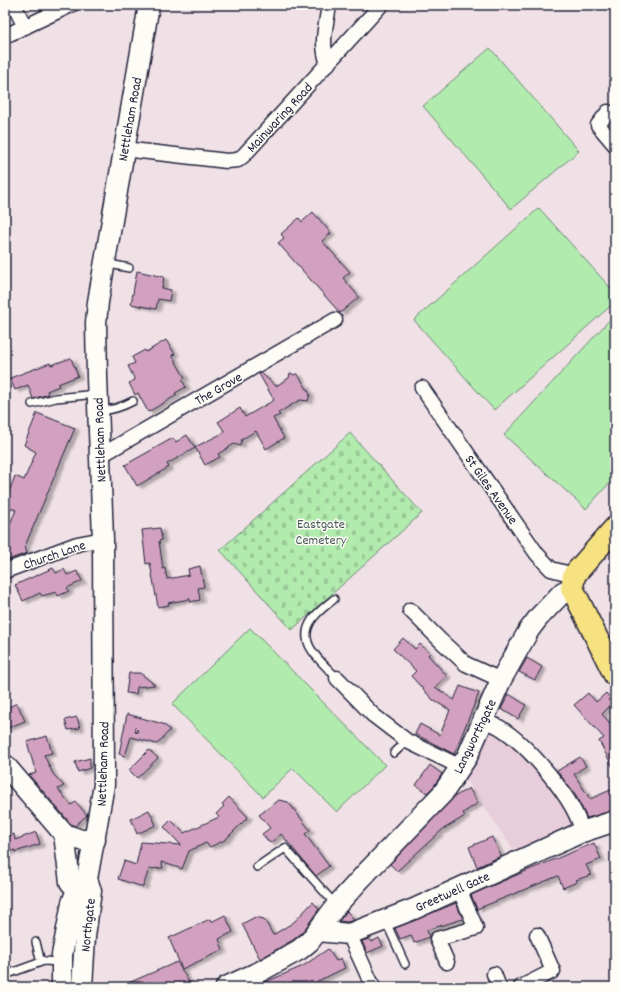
<svg xmlns="http://www.w3.org/2000/svg" width="620" height="992" font-family="Dekko,sans-serif">
  <style>
    .built { fill: #e7ceda }
    .grass { fill: #b2ebae; stroke: #6a8674 }
    .cemetery { fill: url(#cemetery-stones); stroke: #6a8674 }
    .building { fill: #d2a1bf; stroke: #22223b; filter: url(#shadow) }
    .lines { fill: none; stroke-linecap: round; stroke-linejoin: round }
    .lane-casing { stroke: #22223b; stroke-width: 10 }
    .street-casing { stroke: #22223b; stroke-width: 17 }
    .secondary-casing { stroke: #22223b; stroke-width: 23 }
    .primary-casing { stroke: #22223b; stroke-width: 25 }
    .lane { stroke: #fdfcf7; stroke-width: 7 }
    .street { stroke: #fdfcf7; stroke-width: 14 }
    .secondary { stroke: #fdfcf7; stroke-width: 20 }
    .primary { stroke: #f7e281; stroke-width: 22 }
    .labels { text-anchor: middle; stroke-width: 3; stroke-linejoin: round; paint-order: stroke }
    .number-label { font-size: 12px; fill: #4e425c }
    .street-label { font-size: 14px; fill: #22223b; stroke: #fdfcf7 }
    .park-label { font-size: 14px; fill: #4d5e5e; stroke: #fdfcf7 }
  </style>
  <defs>
    <pattern id="cemetery-stones" width="16" height="16" patternUnits="userSpaceOnUse"><rect width="16" height="16" fill="#b2ebae"/><path d="M2 7V4a2 2 0 0 1 4 0v3zM10 15v-3a2 2 0 0 1 4 0v3z" fill="#99c997"/></pattern>
    <filter id="shadow"><feDropShadow dx="4.5" dy="2.5" stdDeviation="1" flood-color="#0004"/></filter>
  </defs>
  <rect width="100%" height="100%" fill="#f0e1e6"/>
  <filter id="ink" filterUnits="userSpaceOnUse"><feTurbulence type="fractalNoise" baseFrequency=".025" numOctaves="2"/><feDisplacementMap in="SourceGraphic" scale="8" xChannelSelector="R" yChannelSelector="G"/><feConvolveMatrix kernelMatrix="1 2 1 2 8 2 1 2 1" color-interpolation-filters="sRGB"/></filter>
  <g filter="url(#ink)">
    <polygon class="built" points="492,732 503,734 543,775 576,825 516,854 461,772 488,733"/>
    <g class="grass">
      <polygon points="490,48 579,151 511,209 423,106"/>
      <polygon points="539,208 615,293 615,302 494,410 414,320"/>
      <polygon points="615,314 615,477 586,509 504,435"/>
      <polygon points="250,628 385,765 337,812 293,768 263,797 172,704"/>
    </g>
    <polygon class="cemetery" points="350,433 422,513 292,630 220,550"/>
    <g class="building">
      <polygon points="313,212 331,233 322,241 350,272 343,278 359,297 340,313 278,243 284,238 281,234 299,218 302,222"/>
      <polygon points="137,271 164,277 162,288 171,290 169,301 158,299 156,309 131,304"/>
      <polygon points="166,340 175,354 172,355 185,378 182,380 186,387 175,393 177,395 148,412 138,393 135,395 129,383 135,380 128,366 135,363 132,357 145,350 146,352"/>
      <polygon points="71,358 78,376 58,384 59,386 47,391 48,394 33,399 28,385 15,390 10,378 50,363 51,365"/>
      <polygon points="261,373 276,386 289,378 290,373 295,375 297,373 310,394 308,401 300,400 278,413 280,415 273,418 284,438 266,449 256,431 242,439 240,446 234,444 218,454 220,457 205,465 195,447 225,432 218,422 240,408 245,417 274,400 259,374"/>
      <polygon points="37,413 75,428 25,546 27,553 5,561 5,532 7,531 16,510 5,506 5,502 15,476 24,480 36,452 24,445"/>
      <polygon points="187,435 195,448 167,464 169,467 137,486 125,465 173,438 176,442"/>
      <polygon points="160,528 162,540 159,541 163,569 165,568 167,579 189,575 188,569 200,566 204,587 198,588 200,600 190,602 190,599 168,603 169,605 158,607 150,563 146,564 142,530"/>
      <polygon points="53,568 56,573 64,569 67,575 77,571 82,581 67,588 69,591 58,596 56,592 42,596 40,593 23,601 15,585"/>
      <polygon points="403,638 415,649 420,644 430,653 428,655 447,676 435,687 454,700 460,686 479,693 454,754 415,734 420,724 440,735 450,710 433,700 411,676 416,671 393,649"/>
      <polygon points="527,658 542,667 535,680 519,672"/>
      <polygon points="129,673 140,673 155,685 137,687 136,694 126,693"/>
      <polygon points="588,693 596,702 606,693 614,702 602,714 615,729 615,771 599,741 604,738 574,705"/>
      <polygon points="509,694 526,705 518,719 501,709"/>
      <polygon points="17,703 25,721 5,729 5,709"/>
      <polygon points="127,714 163,724 170,730 157,744 131,737 125,756 119,754"/>
      <polygon points="77,717 80,728 68,730 65,720"/>
      <polygon points="47,736 52,753 44,755 53,774 64,786 58,789 71,805 76,802 87,815 75,826 71,824 29,775 36,773 27,742"/>
      <polygon points="149,750 158,758 137,778 129,770"/>
      <polygon points="580,757 586,766 574,774 590,799 615,788 615,810 587,818 574,792 573,792 557,771"/>
      <polygon points="90,758 90,768 78,772 75,762"/>
      <polygon points="430,765 442,774 434,786 427,793 416,785"/>
      <polygon points="469,788 478,803 463,813 465,816 442,830 397,871 390,864 454,797"/>
      <polygon points="229,797 248,817 225,840 210,847 206,843 189,851 182,869 161,862 163,868 149,869 143,887 118,879 124,861 136,865 141,842 181,845 164,827 171,820 184,833 219,817 216,814 224,806 222,804"/>
      <polygon points="279,800 288,802 310,830 305,834 329,866 316,876 281,834 270,843 262,834 270,828 259,815"/>
      <polygon points="149,810 156,825 137,834 131,819"/>
      <polygon points="36,832 40,844 15,852 15,850 5,853 5,838 14,834 15,840"/>
      <polygon points="492,837 501,856 477,867 469,847"/>
      <polygon points="594,843 601,859 586,865 591,875 576,880 577,882 563,888 558,876 477,909 471,895 519,874"/>
      <polygon points="313,902 319,909 302,933 293,940 260,959 242,924 255,917 264,919 273,935 294,922"/>
      <polygon points="456,903 463,919 427,930 429,937 414,943 411,935 400,939 395,928"/>
      <polygon points="347,911 354,920 347,922 339,921"/>
      <polygon points="225,915 233,932 219,939 223,950 182,969 169,938 210,919 211,922"/>
      <polygon points="379,938 383,946 367,953 362,941 369,939 371,942"/>
      <polygon points="328,949 336,961 341,958 345,968 306,987 254,987 303,966"/>
      <polygon points="177,962 192,987 119,987"/>
    </g>
    <g class="lines">
      <g class="lane-casing">
        <g id="lane">
          <polyline points="105,263 129,268"/>
          <polyline points="32,404 56,398 97,394"/>
          <path d="M 100,411 C 113,410 122,407 133,401"/>
          <path d="M 334,599 C 328,604 321,609 315,616 C 293,641 320,660 337,678"/>
          <polyline points="394,753 407,741"/>
          <polyline points="257,867 285,848 335,904"/>
          <polyline points="386,922 405,964"/>
          <polyline points="36,942 40,959 44,961 61,962"/>
          <polyline points="5,975 44,961"/>
        </g>
      </g>
      <g class="street-casing">
        <g id="street">
          <polyline points="14,5 25,27"/>
          <polyline points="5,36 71,5"/>
          <path d="M 328,64 C 320,42 326,27 329,5"/>
          <polyline points="608,112 598,125 615,145"/>
          <polyline points="123,149 227,161 238,160 244,155 381,5"/>
          <polyline points="422,388 537,554 551,569 574,575"/>
          <polyline points="100,456 335,320"/>
          <polyline points="5,571 77,544 103,539"/>
          <polyline points="410,610 441,641 466,664 501,680"/>
          <polyline points="337,678 373,715 407,741 461,767"/>
          <path d="M 482,720 C 488,723 494,724 499,727 C 527,744 576,800 582,832"/>
          <polyline points="349,934 373,987"/>
          <polyline points="447,962 437,939 476,928 459,889"/>
          <polyline points="494,974 499,987"/>
          <polyline points="521,987 553,971 537,935"/>
        </g>
      </g>
      <g class="secondary-casing">
        <g id="secondary">
          <polyline points="5,765 64,834 81,840 95,840"/>
          <polyline points="64,834 70,882 77,889"/>
          <polyline points="318,931 349,934 414,909 582,832 615,821"/>
          <polyline points="62,987 62,955 72,903 77,889 87,879"/>
          <polyline points="82,987 85,937 91,891 87,879 104,785 103,539 97,377 96,323 98,302 149,5"/>
          <polyline points="226,987 261,971 299,950 310,941 336,906 366,873 443,793 467,757 501,680 529,630 539,617 563,592 572,588"/>
        </g>
      </g>
      <g class="primary-casing">
        <polyline id="primary" points="615,528 574,575 572,588 615,675"/>
      </g>
      <use href="#lane" class="lane"/>
      <use href="#street" class="street"/>
      <use href="#secondary" class="secondary"/>
      <use href="#primary" class="primary"/>
    </g>
  </g>
  <g class="labels">
    <g class="number-label">
      <text x="137" y="734">6</text>
    </g>
    <g class="street-label">
      <text transform="translate(279 117) rotate(-47)" y="5">Mainwaring Road</text>
      <text transform="translate(129 119) rotate(-80)" y="5">Nettleham Road</text>
      <text transform="translate(218 388) rotate(-30)" y="5">The Grove</text>
      <text transform="translate(99 440) rotate(-92)" y="5">Nettleham Road</text>
      <text transform="translate(492 489) rotate(55)" y="5">St Giles Avenue</text>
      <text transform="translate(54 554) rotate(-19)" y="5">Church Lane</text>
      <text transform="translate(474 736) rotate(-64)" y="5">Langworthgate</text>
      <text transform="translate(102 764) rotate(-88)" y="5">Nettleham Road</text>
      <text transform="translate(452 891) rotate(-24)" y="5">Greetwell Gate</text>
      <text transform="translate(87 925) rotate(-84)" y="5">Northgate</text>
    </g>
    <g class="park-label">
      <text x="321" y="528">Eastgate<tspan x="321" dy="16">Cemetery</tspan></text>
    </g>
  </g>
  <rect width="620" height="992" fill="none" stroke="#fdfcf7" stroke-width="20"/>
  <rect x="10" y="10" width="600" height="972" fill="none" stroke="#22223b" stroke-width="1.5" filter="url(#ink)"/>
</svg>
